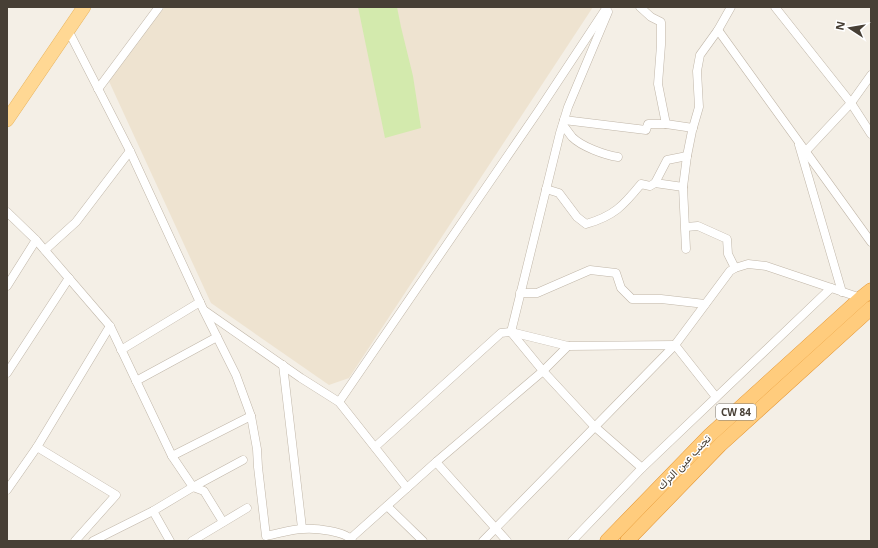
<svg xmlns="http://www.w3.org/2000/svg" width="878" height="548" font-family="'Noto Sans',Vazirmatn,sans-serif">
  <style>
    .education { fill: #eee3d0 }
    .green { fill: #d3eaad }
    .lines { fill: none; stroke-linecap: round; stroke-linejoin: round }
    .minor-casing { stroke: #c0b6a8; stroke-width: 9 }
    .primary-casing { stroke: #e9b55f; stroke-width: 14 }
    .trunk-casing { stroke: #e49430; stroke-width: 15 }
    .minor { stroke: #fff; stroke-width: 8 }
    .primary { stroke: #ffd894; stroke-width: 13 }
    .trunk { stroke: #ffcc7d; stroke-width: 14 }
    .labels { text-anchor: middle; stroke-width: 3; stroke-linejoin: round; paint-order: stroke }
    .shield { fill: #fff; stroke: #7e7972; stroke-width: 1 }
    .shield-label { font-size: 10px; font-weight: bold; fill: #473f35 }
    .street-label { font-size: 11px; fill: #473f35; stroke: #fff }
  </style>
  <rect width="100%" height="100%" fill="#f4efe6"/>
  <polygon class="education" points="165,7 593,7 349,378 329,385 211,303 107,77"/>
  <polygon class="green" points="358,7 397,7 401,27 413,76 421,128 385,138"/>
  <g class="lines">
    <g class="minor-casing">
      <g id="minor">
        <polyline points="640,7 651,17 661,22 661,45 658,84 666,124 693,128"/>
        <polyline points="775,7 851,103 871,134"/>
        <path d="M 68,30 L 130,151 L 204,311 L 236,375 L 251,416 L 257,449 L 258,467 L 266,536 C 278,534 291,529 303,529 C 314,528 347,531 352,541"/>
        <polyline points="718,30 871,242"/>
        <polyline points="98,89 159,7"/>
        <polyline points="564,120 646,130 648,124 666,124"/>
        <path d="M 563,125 C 566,129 569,133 572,137 C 582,147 605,155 618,157"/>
        <polyline points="799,145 842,292"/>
        <polyline points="806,151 851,103 871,75"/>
        <polyline points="655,183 667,160 687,156"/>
        <path d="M 546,189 L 559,193 L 577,217 L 586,224 C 614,216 623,206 641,184 L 650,186 L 655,183 L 683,187"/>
        <polyline points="7,212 36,240 110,326 172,456 193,487 153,511 93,541"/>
        <polyline points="686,227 698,226 727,239 728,254 735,268"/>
        <polyline points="686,249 683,187 687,156 692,131 699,107 697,71 700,55 718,30 731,7"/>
        <polyline points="45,250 76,222 130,151"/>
        <polyline points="7,286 36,240"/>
        <polyline points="520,293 537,293 590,270 616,273 621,288 632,299 661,299 705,304"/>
        <polyline points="205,311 301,378 339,402 407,488"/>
        <polyline points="511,332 560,133 568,107 608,12"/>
        <polyline points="511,332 543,371 594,426 642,468"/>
        <polyline points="121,350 200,302"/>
        <polyline points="283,365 302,528"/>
        <polyline points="7,373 69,278"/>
        <polyline points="136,381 217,337"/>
        <polyline points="339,402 539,110 607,7"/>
        <polyline points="37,447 116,495 75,541"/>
        <polyline points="375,447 501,333 511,332 568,346 675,345 716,397"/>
        <polyline points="172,456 251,416"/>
        <polyline points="436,462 507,541"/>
        <polyline points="7,490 37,447 110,326"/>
        <polyline points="387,506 423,541"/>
        <polyline points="153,511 170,541"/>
        <polyline points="223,522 204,491 193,487 243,460"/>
        <polyline points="351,538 436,462 543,371 568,346"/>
        <polyline points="192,541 247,508"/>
        <polyline points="483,541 675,345 730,271 735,268 748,264 766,266 861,298"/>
        <polyline points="572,541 642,468 831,288"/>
      </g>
    </g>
    <g class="primary-casing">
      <polyline id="primary" points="7,120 84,7"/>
    </g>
    <g class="trunk-casing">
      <g id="trunk">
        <polyline points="607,541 710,435 861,298 871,290"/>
        <polyline points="627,541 720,445 871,308"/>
      </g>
    </g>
    <use href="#minor" class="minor"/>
    <use href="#primary" class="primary"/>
    <use href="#trunk" class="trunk"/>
  </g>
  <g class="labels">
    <rect class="shield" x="716" y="404" width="40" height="16" rx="3"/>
    <g class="shield-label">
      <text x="736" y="416">CW 84</text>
    </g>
    <g class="street-label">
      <text transform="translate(684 462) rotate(-46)" y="4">تجنب عين الترك</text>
    </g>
  </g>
  <rect width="878" height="548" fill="none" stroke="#473f35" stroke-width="16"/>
  <g transform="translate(850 28) rotate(282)" stroke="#ffffff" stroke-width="3" paint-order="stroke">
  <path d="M0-3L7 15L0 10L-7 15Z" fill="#473f35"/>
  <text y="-6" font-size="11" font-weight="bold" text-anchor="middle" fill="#473f35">N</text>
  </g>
</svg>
